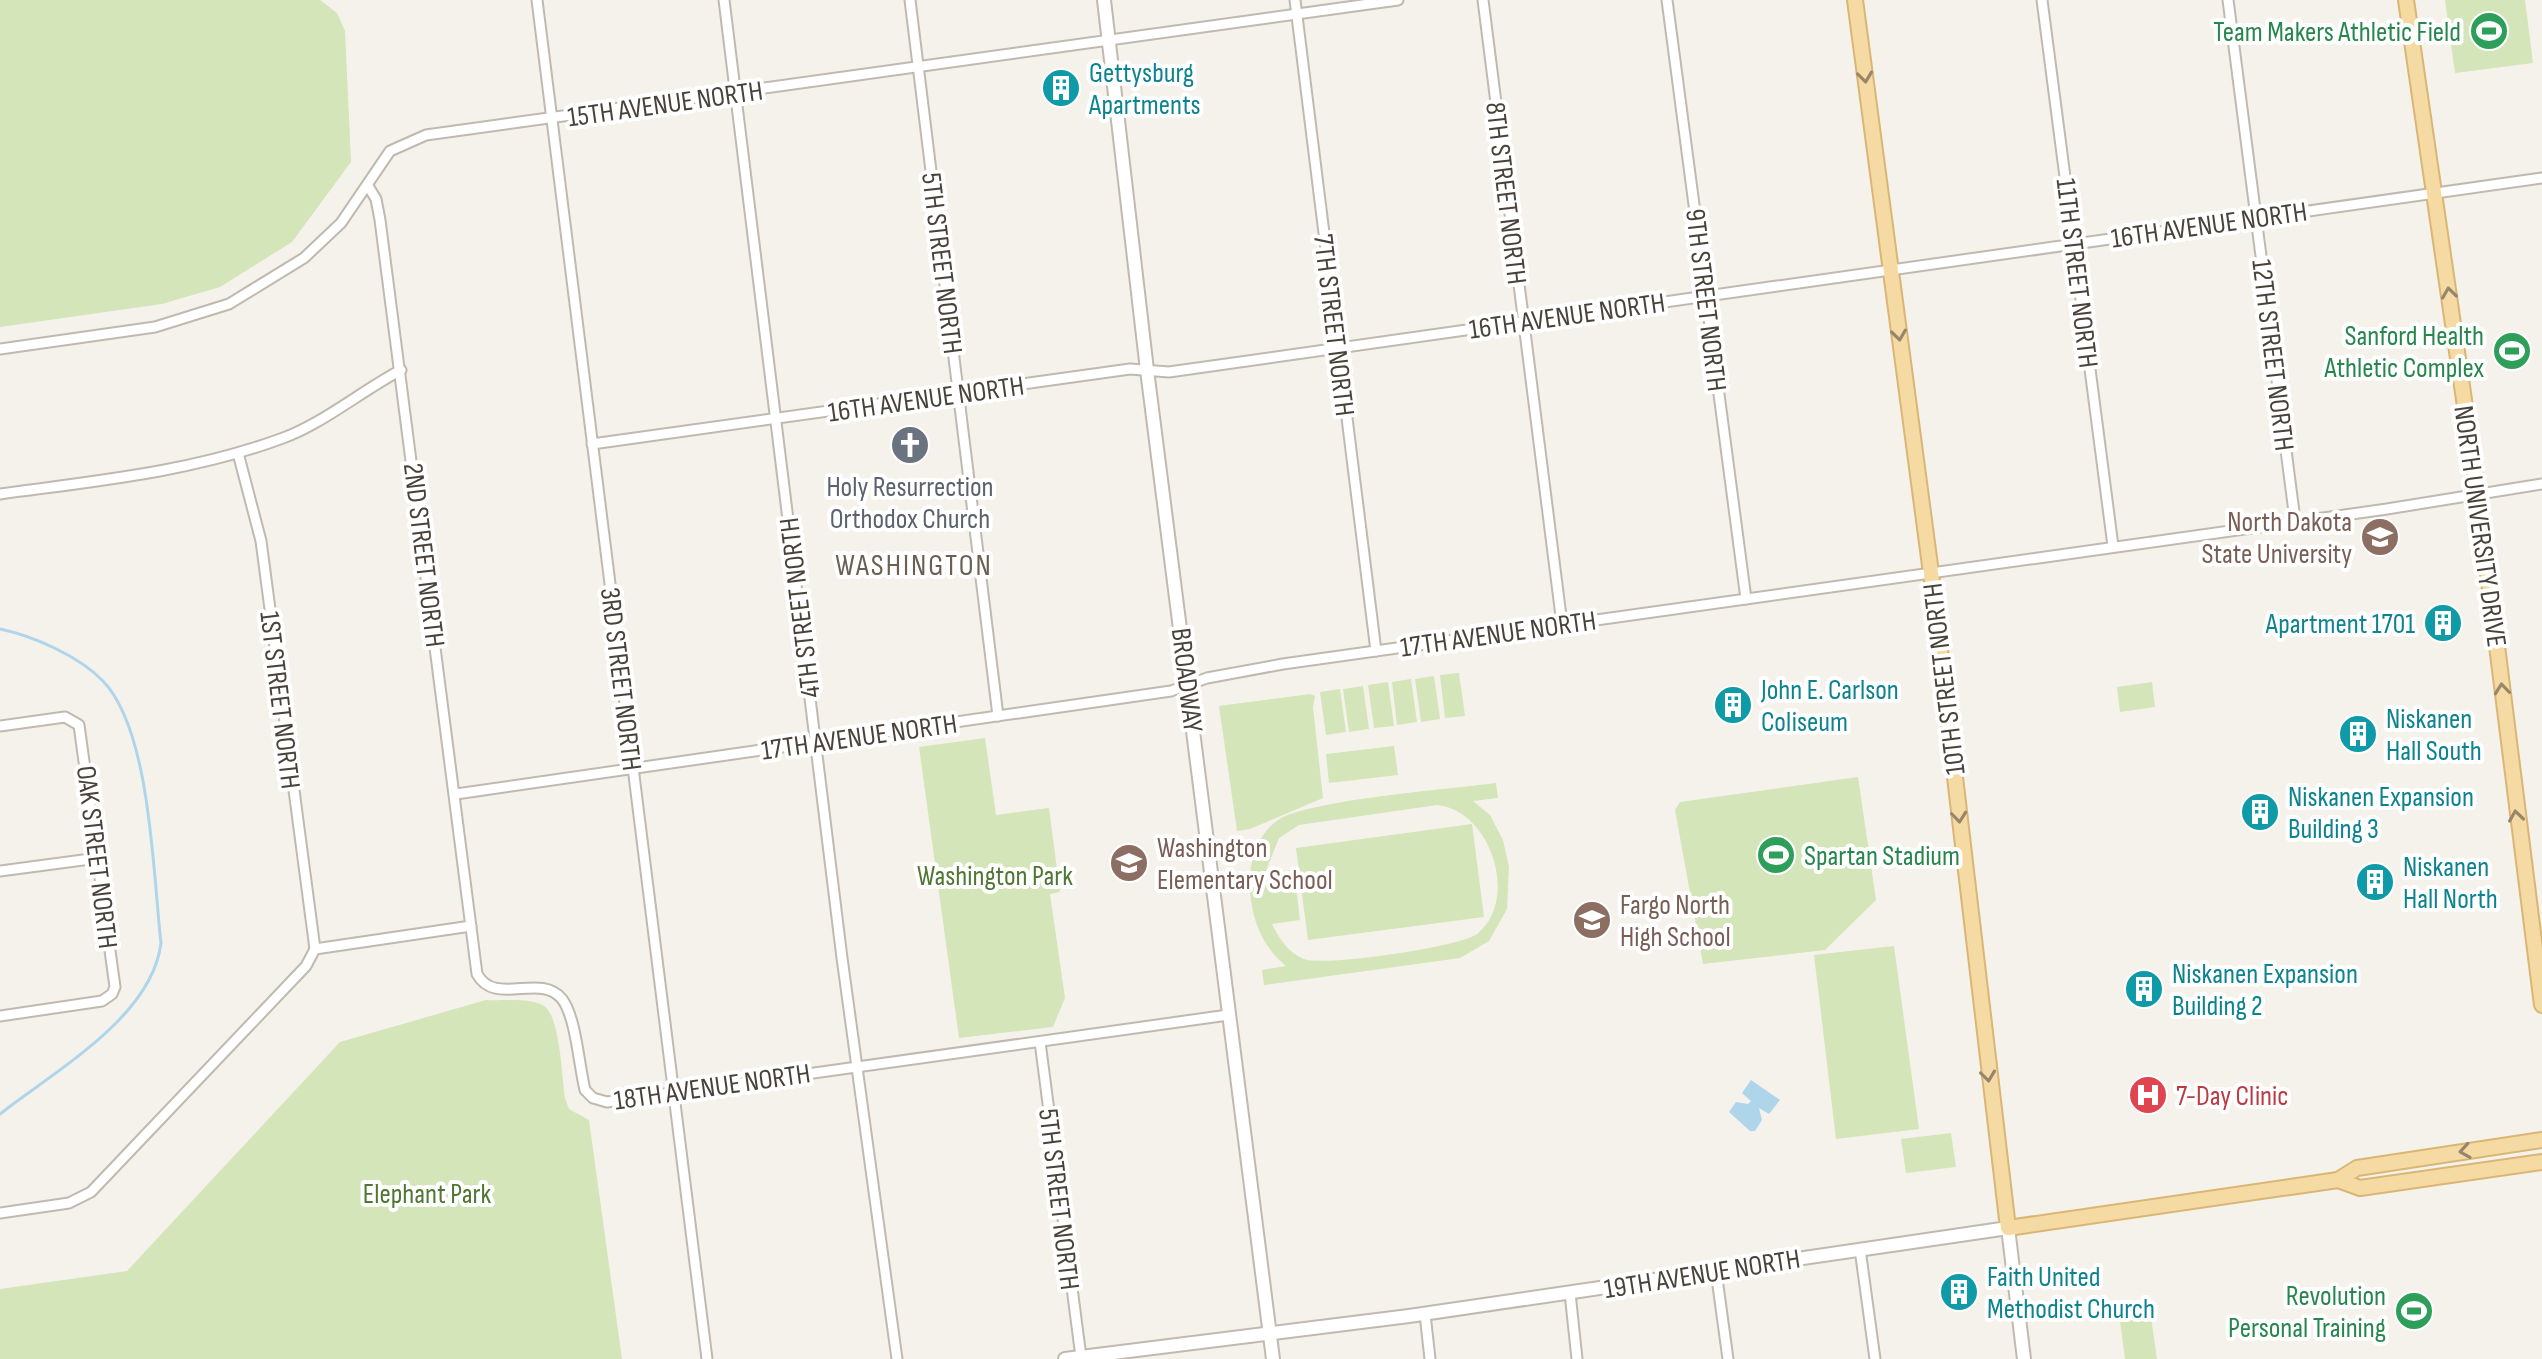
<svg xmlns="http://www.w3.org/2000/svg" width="2542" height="1359" font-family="'Sofia Sans Condensed',sans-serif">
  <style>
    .green { fill: #d3e5b9; fill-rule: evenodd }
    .water { fill: #afd5eb }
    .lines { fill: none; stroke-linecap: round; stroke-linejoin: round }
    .stream { stroke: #afd5eb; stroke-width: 3 }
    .minor-casing { stroke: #c0b9af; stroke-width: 13 }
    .tertiary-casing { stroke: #c0b9af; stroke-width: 16 }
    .primary-casing { stroke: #dab675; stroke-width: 18 }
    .minor { stroke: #fff; stroke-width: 9 }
    .tertiary { stroke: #fff; stroke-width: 12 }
    .primary { stroke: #f6daa4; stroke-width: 14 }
    .oneway { stroke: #97866a }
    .labels { text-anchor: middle; stroke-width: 8; stroke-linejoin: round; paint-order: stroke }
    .leisure-label { font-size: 28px; fill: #27864d; stroke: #fff; text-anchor: end }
    .culture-label { font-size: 28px; fill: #0d838f; stroke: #fff; text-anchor: start }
    .street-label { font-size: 28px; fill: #49423a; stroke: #fff }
    .worship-label { font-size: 28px; fill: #5b616d; stroke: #fff }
    .education-label { font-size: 28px; fill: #785e54; stroke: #fff; text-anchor: start }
    .park-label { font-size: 28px; fill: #4f7632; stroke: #fff }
    .health-label { font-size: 28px; fill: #be3a42; stroke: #fff; text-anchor: start }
    .neighbourhood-label { font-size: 30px; letter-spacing: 2px; fill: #6a5f52; stroke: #fff }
  </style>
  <rect width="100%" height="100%" fill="#f5f2ec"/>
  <g class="green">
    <polygon points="0,0 320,0 337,13 345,31 351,162 292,242 220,287 162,304 0,327"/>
    <polygon points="2445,0 2525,0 2533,63 2455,73"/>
    <polygon points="1459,673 1465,716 1445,718 1440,675"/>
    <polygon points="1434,676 1440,719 1421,722 1415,679"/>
    <polygon points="1411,679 1417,722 1397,725 1392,682"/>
    <polygon points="1388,682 1394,726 1374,728 1368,685"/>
    <polygon points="2152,682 2155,707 2120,712 2117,687"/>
    <polygon points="1363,686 1369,729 1349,732 1343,689"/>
    <polygon points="1340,689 1346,732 1326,735 1320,692"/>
    <polygon points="1310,694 1315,696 1313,707 1323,798 1250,829 1237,831 1219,706"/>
    <polygon points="985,738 996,815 1049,808 1060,892 1050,894 1065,998 1053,1027 959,1038 919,747"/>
    <polygon points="1394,746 1398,775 1329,783 1326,754"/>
    <polygon points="1858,777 1876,900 1825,950 1703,964 1675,810 1680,802"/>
    <path d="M 1496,783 L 1498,798 L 1473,801 L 1490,815 L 1503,840 L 1509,867 L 1507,909 L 1489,941 L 1460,958 L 1264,985 L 1262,970 L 1286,966 C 1263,947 1252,921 1250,891 C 1248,866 1256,835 1278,820 C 1307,800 1452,789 1496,783 ZM 1437,805 C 1491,810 1520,900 1477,934 C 1460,947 1323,967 1304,959 C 1288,953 1279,938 1272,924 L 1300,920 L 1294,870 L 1265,873 L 1279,838 L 1299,825 Z"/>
    <polygon points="1472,824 1484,917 1308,940 1296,848"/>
    <polygon points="1894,946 1919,1129 1836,1139 1814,955"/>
    <path d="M 486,1000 C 502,1001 530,997 544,1006 C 560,1016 562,1078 565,1098 L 569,1109 L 589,1120 L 622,1359 L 0,1359 L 0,1289 L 127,1271 L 340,1042 Z"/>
    <polygon points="1951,1133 1956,1167 1906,1173 1901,1139"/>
    <polygon points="2144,1300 2149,1302 2157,1359 2125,1359 2118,1306"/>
  </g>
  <polygon class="water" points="1751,1080 1780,1100 1769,1114 1759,1108 1762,1120 1755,1131 1750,1131 1729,1112 1736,1102 1748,1104 1751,1101 1742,1093"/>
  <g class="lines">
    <path class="stream" d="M 0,629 C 33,636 79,656 103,681 C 151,731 153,874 161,943 C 152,1017 56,1070 0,1114"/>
    <g class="minor-casing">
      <g id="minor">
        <polyline points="537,0 707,1359"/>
        <polyline points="724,0 842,958 897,1359"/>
        <polyline points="910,0 998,716"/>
        <polyline points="1295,0 1376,651"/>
        <polyline points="1483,0 1562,624"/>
        <polyline points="1667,0 1746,599"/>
        <polyline points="2042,0 2113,546"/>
        <polyline points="2228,0 2295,520"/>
        <path d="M 368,186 L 376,199 L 380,220 L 477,974 C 495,1007 540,972 562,999 C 576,1017 579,1066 585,1090 L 593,1098 L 607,1102 L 1228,1015"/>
        <polyline points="0,349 155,327 229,304 304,258 341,223 390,151 426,135 1398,0"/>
        <polyline points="592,444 1130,369 1169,372 2542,178"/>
        <polyline points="238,453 261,541 315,949"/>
        <path d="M 0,494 C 95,481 192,472 283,438 C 322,424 363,390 401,370"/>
        <polyline points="0,726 65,717 79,725 115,987 112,994 102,1001 0,1016"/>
        <polyline points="456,794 1171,691 1207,678 1283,664 2387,509 2542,484"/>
        <polyline points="0,871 98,858"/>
        <polyline points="315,949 471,926"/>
        <polyline points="1040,1042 1081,1357"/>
        <polyline points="0,1213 69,1203 91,1192 306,966 315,949"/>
        <polyline points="1860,1249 1875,1359"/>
        <polyline points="1716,1271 1728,1359"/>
        <polyline points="1570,1293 1577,1359"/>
        <polyline points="1425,1314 1430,1359"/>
      </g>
    </g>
    <g class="tertiary-casing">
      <g id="tertiary">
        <polyline points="1104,0 1147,370 1273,1359"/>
        <polyline points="1065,1359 1409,1316 2008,1228 2024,1359"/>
      </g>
    </g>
    <g class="primary-casing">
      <g id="primary">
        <polyline points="1855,0 1931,573 2008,1228 2338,1180 2357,1168 2542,1140"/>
        <polyline points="2406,0 2480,510 2542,1005"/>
        <polyline points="2338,1180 2360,1188 2542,1162"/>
      </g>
    </g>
    <use href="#minor" class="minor"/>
    <use href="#tertiary" class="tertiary"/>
    <use href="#primary" class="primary"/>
  </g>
  <defs><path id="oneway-chevron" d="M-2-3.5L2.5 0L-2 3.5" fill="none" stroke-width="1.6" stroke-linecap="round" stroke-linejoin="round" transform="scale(2)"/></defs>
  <g class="oneway">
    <use href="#oneway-chevron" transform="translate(1865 77) rotate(83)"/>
    <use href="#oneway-chevron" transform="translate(2449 293) rotate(-98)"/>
    <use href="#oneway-chevron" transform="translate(1899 335) rotate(82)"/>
    <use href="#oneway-chevron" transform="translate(2502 689) rotate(-96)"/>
    <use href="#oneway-chevron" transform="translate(2516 816) rotate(-98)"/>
    <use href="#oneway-chevron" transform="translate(1959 817) rotate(84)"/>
    <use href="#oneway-chevron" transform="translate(1988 1076) rotate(83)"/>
    <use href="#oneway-chevron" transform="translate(2465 1151) rotate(171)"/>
  </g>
  <defs>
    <g id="stadium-disc" transform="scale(2)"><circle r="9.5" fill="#2e9e5b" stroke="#fff"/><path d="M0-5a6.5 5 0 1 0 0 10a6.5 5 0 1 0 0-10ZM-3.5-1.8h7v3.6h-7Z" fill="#fff"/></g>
    <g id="building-disc" transform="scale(2)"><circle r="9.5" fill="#0f9aa8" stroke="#fff"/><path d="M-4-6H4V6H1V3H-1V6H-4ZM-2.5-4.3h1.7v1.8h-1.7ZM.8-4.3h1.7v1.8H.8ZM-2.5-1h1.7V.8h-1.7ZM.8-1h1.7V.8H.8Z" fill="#fff"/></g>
    <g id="church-disc" transform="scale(2)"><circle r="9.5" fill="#6b7280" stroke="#fff"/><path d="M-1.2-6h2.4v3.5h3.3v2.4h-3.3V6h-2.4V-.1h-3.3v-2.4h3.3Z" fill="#fff"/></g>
    <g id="university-disc" transform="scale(2)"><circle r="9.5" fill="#8d6e63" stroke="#fff"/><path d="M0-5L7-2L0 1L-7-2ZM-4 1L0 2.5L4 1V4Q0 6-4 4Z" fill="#fff"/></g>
    <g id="school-disc" transform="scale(2)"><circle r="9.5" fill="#8d6e63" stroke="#fff"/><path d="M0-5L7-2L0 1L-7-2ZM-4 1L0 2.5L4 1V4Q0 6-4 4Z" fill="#fff"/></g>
    <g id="hospital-disc" transform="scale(2)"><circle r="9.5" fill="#e0444e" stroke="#fff"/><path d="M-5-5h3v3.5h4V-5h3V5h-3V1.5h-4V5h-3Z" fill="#fff"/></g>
  </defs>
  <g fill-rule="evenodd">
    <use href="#stadium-disc" x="2489" y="31"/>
    <use href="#building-disc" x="1061" y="88"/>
    <use href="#stadium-disc" x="2512" y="351"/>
    <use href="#church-disc" x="910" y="445"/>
    <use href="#university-disc" x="2380" y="537"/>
    <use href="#building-disc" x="2443" y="623"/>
    <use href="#building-disc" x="1733" y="705"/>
    <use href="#building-disc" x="2358" y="734"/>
    <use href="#building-disc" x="2260" y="812"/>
    <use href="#stadium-disc" x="1776" y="855"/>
    <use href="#school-disc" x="1129" y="863"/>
    <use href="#building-disc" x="2375" y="882"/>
    <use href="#school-disc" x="1592" y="920"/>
    <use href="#building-disc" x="2144" y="989"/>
    <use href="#hospital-disc" x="2148" y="1095"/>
    <use href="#building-disc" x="1959" y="1292"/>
    <use href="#stadium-disc" x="2414" y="1311"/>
  </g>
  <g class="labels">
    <g class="leisure-label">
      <text x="2461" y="41">Team Makers Athletic Field</text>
      <text x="2484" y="345">Sanford Health<tspan x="2484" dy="32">Athletic Complex</tspan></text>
      <text x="1804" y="865" text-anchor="start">Spartan Stadium</text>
      <text x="2386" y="1305">Revolution<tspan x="2386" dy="32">Personal Training</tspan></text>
    </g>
    <g class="culture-label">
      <text x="1089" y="82">Gettysburg<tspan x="1089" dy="32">Apartments</tspan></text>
      <text x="2415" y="633" text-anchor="end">Apartment 1701</text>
      <text x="1761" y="699">John E. Carlson<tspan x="1761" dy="32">Coliseum</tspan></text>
      <text x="2386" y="728">Niskanen<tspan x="2386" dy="32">Hall South</tspan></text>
      <text x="2288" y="806">Niskanen Expansion<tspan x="2288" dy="32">Building 3</tspan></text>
      <text x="2403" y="876">Niskanen<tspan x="2403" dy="32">Hall North</tspan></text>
      <text x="2172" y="983">Niskanen Expansion<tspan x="2172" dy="32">Building 2</tspan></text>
      <text x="1987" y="1286">Faith United<tspan x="1987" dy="32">Methodist Church</tspan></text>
    </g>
    <g class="street-label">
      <text transform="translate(665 103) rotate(-8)" y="10">15TH AVENUE NORTH</text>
      <text transform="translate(1507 193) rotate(83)" y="10">8TH STREET NORTH</text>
      <text transform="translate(2209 224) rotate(-8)" y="10">16TH AVENUE NORTH</text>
      <text transform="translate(943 263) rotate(83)" y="10">5TH STREET NORTH</text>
      <text transform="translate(2078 273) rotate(83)" y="10">11TH STREET NORTH</text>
      <text transform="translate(1707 300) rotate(83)" y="10">9TH STREET NORTH</text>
      <text transform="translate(1567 315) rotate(-8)" y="10">16TH AVENUE NORTH</text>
      <text transform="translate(1335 325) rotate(83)" y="10">7TH STREET NORTH</text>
      <text transform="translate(2274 355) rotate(83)" y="10">12TH STREET NORTH</text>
      <text transform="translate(926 398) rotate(-8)" y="10">16TH AVENUE NORTH</text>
      <text transform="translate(2481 526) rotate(82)" y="10">NORTH UNIVERSITY DRIVE</text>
      <text transform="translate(425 555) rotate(83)" y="10">2ND STREET NORTH</text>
      <text transform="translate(799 608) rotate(-97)" y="10">4TH STREET NORTH</text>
      <text transform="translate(1498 633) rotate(-8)" y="10">17TH AVENUE NORTH</text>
      <text transform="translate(622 679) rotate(83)" y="10">3RD STREET NORTH</text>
      <text transform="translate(1943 679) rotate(-97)" y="10">10TH STREET NORTH</text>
      <text transform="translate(1188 680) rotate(83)" y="10">BROADWAY</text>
      <text transform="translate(281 700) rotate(83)" y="10">1ST STREET NORTH</text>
      <text transform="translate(859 736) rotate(-8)" y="10">17TH AVENUE NORTH</text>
      <text transform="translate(98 857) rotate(83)" y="10">OAK STREET NORTH</text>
      <text transform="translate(712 1086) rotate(-8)" y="10">18TH AVENUE NORTH</text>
      <text transform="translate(1060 1199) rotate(83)" y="10">5TH STREET NORTH</text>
      <text transform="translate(1702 1273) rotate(-9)" y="10">19TH AVENUE NORTH</text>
    </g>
    <g class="worship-label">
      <text x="910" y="496">Holy Resurrection<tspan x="910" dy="32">Orthodox Church</tspan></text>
    </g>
    <g class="education-label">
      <text x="2352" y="531" text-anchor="end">North Dakota<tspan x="2352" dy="32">State University</tspan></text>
      <text x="1157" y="857">Washington<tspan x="1157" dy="32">Elementary School</tspan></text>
      <text x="1620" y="914">Fargo North<tspan x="1620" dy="32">High School</tspan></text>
    </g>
    <g class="park-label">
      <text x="995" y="885">Washington Park</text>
      <text x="427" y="1203">Elephant Park</text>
    </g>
    <g class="health-label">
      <text x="2176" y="1105">7-Day Clinic</text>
    </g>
    <g class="neighbourhood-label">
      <text x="914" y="575">WASHINGTON</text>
    </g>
  </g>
</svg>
